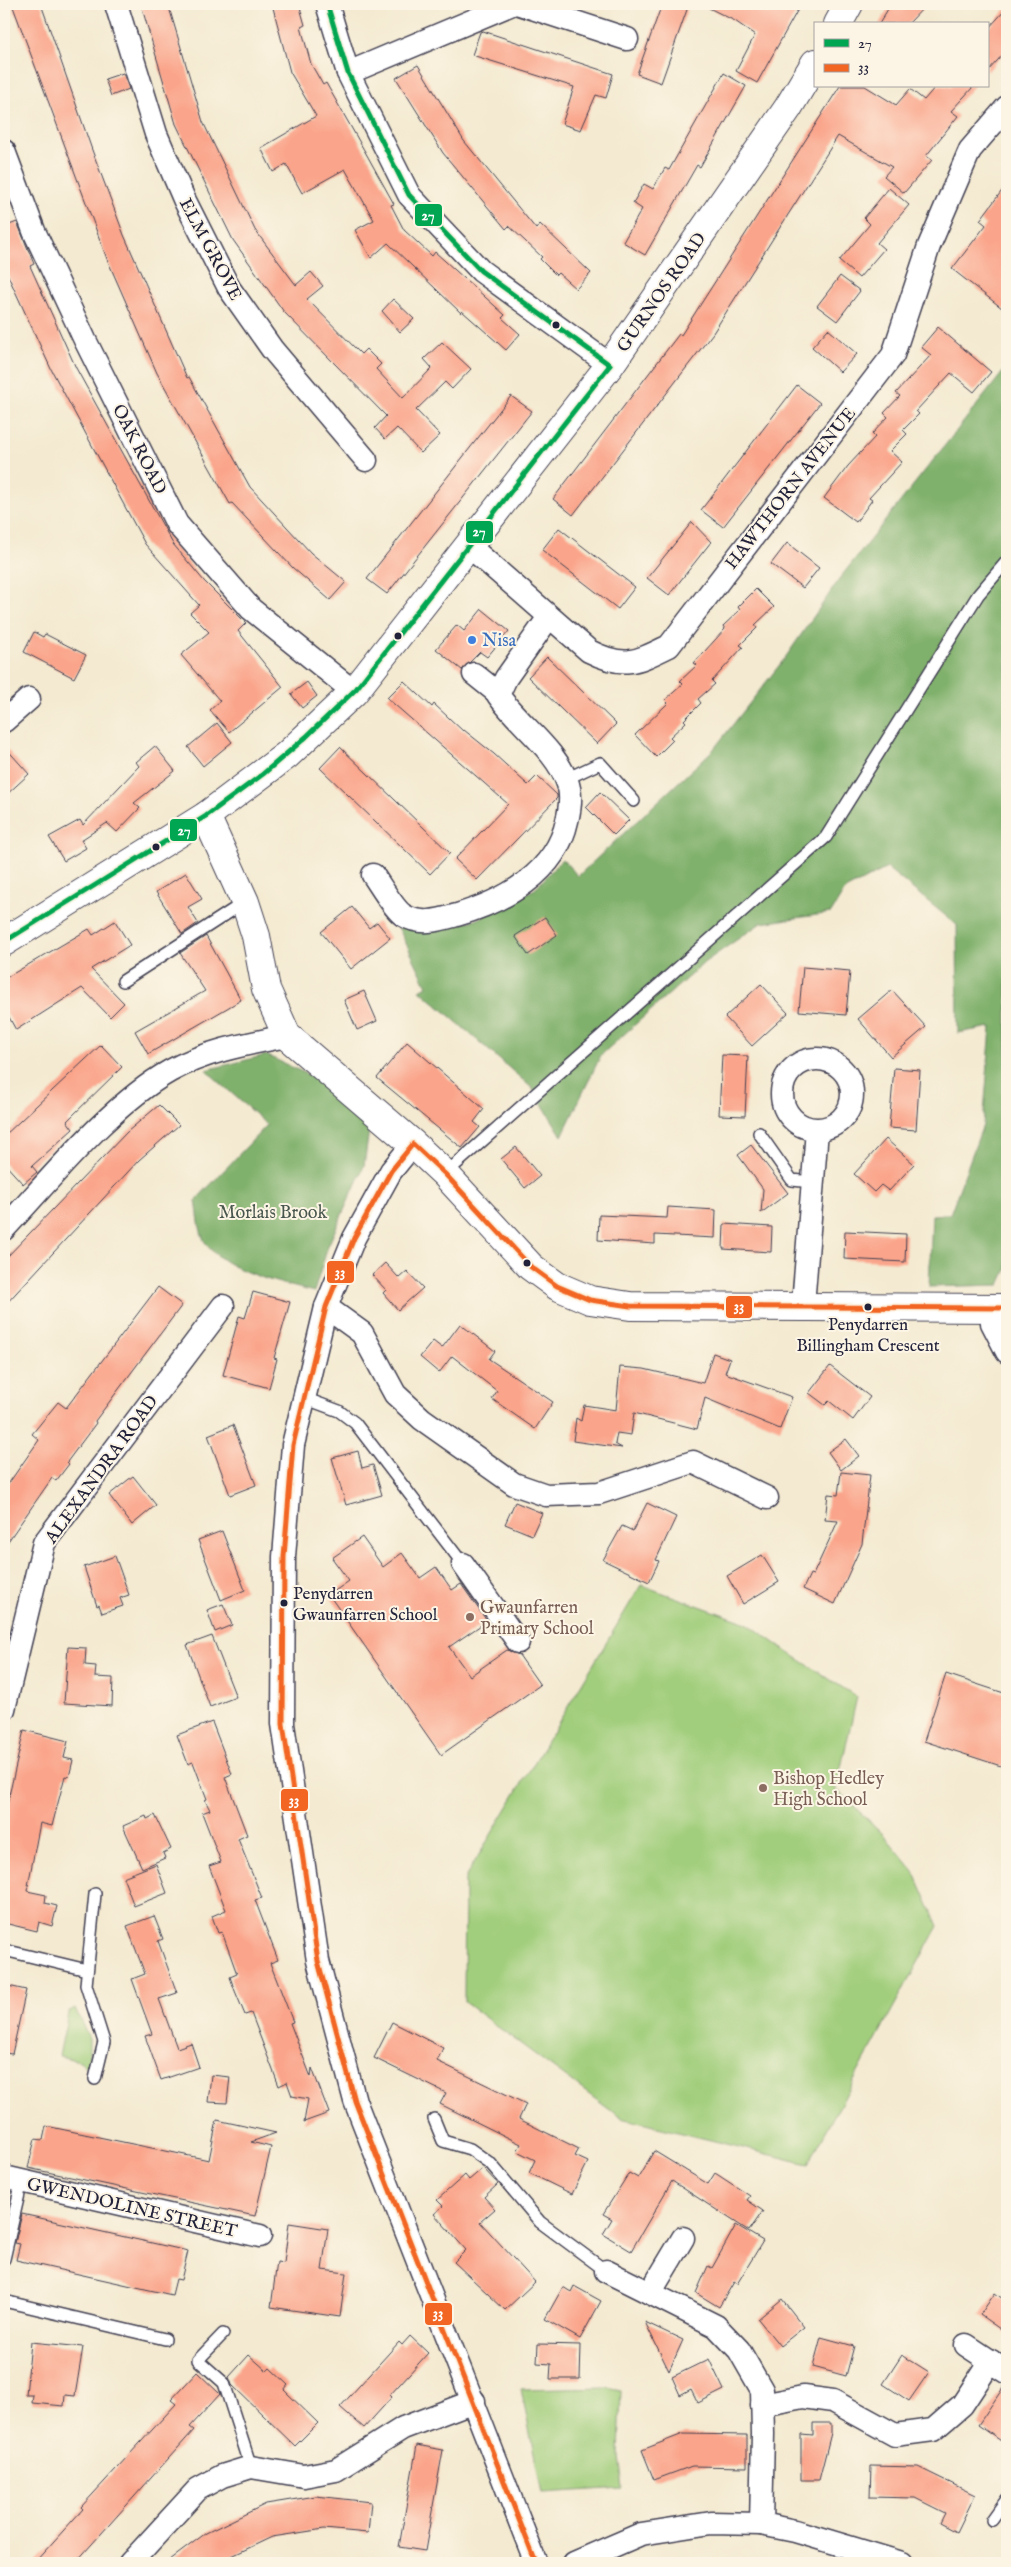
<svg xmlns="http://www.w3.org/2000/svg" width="1011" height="2567" font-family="'IM FELL English',serif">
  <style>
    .green { fill: #a1ce7c; stroke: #62785c }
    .forest { fill: #80b16c; stroke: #516a54 }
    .building { fill: #faa58b }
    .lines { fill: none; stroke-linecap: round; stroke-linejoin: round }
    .service-casing { stroke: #424052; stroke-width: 14 }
    .minor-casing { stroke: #424052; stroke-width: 25 }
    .tertiary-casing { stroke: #424052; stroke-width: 30 }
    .service { stroke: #fff; stroke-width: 11 }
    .minor { stroke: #fff; stroke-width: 22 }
    .tertiary { stroke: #fff; stroke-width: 28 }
    .bus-1-casing { stroke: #fcf5e5; stroke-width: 9 }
    .bus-2-casing { stroke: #fcf5e5; stroke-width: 9 }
    .bus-1 { stroke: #00a651; stroke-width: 5 }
    .bus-2 { stroke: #f26522; stroke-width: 5 }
    .bus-dot { fill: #22223b; stroke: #fcf5e5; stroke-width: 2 }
    .shop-dot { fill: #3f7fe0; stroke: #fcf5e5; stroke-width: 2 }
    .education-dot { fill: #8d6e63; stroke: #fcf5e5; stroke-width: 2 }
    .labels { text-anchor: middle; stroke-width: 4; stroke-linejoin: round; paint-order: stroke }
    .bus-label { font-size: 17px; fill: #22223b; stroke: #fcf5e5 }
    .street-label { font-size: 18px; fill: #22223b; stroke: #fcf5e5 }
    .shop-label { font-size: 18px; fill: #366cbe; stroke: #fcf5e5; text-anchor: start }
    .park-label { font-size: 18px; fill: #48564e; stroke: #fcf5e5 }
    .education-label { font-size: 18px; fill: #785e54; stroke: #fcf5e5; text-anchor: start }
    .line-badge { stroke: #fcf5e5; stroke-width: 2 }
    .badge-label { font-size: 14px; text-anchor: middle; font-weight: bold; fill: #fff }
  </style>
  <rect width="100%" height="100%" fill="#fcf5e5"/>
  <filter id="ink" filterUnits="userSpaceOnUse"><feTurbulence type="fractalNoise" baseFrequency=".02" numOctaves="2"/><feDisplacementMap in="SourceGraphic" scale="10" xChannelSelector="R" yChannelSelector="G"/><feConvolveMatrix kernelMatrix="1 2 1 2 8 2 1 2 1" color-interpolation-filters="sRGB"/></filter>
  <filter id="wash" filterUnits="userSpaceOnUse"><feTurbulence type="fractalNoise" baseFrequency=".0096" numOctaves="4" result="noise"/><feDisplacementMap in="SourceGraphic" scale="20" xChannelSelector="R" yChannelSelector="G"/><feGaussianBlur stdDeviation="1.12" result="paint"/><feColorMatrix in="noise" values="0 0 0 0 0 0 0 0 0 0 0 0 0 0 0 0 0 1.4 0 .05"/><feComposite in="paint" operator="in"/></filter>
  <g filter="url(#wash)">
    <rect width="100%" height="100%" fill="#f4ead1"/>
    <g class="green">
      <polygon points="641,1585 747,1623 789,1653 857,1697 836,1789 885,1836 914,1871 938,1926 808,2164 621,2118 464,2002 465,1878"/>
      <polygon points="75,2009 89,2039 89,2064 86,2067 80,2061 59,2056 68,2013"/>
      <polygon points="606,2387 621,2390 619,2457 623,2488 542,2493 521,2389"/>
    </g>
    <g class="forest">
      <polygon points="1007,367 1007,1269 1000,1285 929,1287 932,1215 950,1214 983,1125 991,1027 958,1033 957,925 887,868 845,890 831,913 761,923 705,962 601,1055 562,1136 532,1088 420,990 427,986 397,925 427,931 476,920 535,889 562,859 578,876 713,750 785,658 843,574"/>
      <path d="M 266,1055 L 324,1082 L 370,1123 L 364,1166 L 328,1246 L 314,1292 C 281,1283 224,1272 205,1242 C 199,1232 198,1212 196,1200 L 267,1125 L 206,1070 Z"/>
    </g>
    <g id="blocks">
      <g class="building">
        <polygon points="12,4 41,4 92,150 124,235 187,378 189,377 250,487 311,553 346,582 330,600 293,568 232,503 230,504 157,373 107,259"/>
        <polygon points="157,4 168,4 203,122 255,230 296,285 311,272 323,286 307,299 361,354 366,349 381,364 376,369 403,398 432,368 424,359 442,342 471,369 452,389 445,382 416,410 440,435 421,453 397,428 385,439 375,428 386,416 284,312 233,240 176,124 142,8"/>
        <polygon points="272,4 299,4 305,25 301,27 311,64 323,85 326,83 368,157 394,204 391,205 404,230 432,256 435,252 505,315 502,318 520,334 506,350 462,311 461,313 388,243 371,258 355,230 374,220 345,169 302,193 286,164 273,172 261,148 316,116 290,72"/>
        <polygon points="662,4 689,4 661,83 637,74"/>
        <polygon points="701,4 801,4 757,83 736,71 755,35 735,21"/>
        <polygon points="891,4 927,4 908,24 879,24"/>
        <polygon points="1007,8 1007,50 987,72 987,30"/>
        <polygon points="483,31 613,74 606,98 596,95 581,130 562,124 574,87 472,55 480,32"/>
        <polygon points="418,65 464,141 536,229 540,224 591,273 576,289 558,273 556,275 540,259 542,257 509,226 506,229 443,153 396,78"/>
        <polygon points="123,73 129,89 111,96 105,79"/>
        <polygon points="724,73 746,86 700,167 697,165 645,255 623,242 642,209 633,203 644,184 653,189 665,168 669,170"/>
        <polygon points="840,86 865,86 896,105 910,89 924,100 936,86 974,86 951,111 958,116 926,156 932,160 904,193 884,176 892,167 838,136 713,333 573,515 553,499 679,334 681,335"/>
        <polygon points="1007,184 1007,312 952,269 986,225 980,220"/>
        <polygon points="889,188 909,205 877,243 884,249 859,278 839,261 870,224 864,218"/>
        <polygon points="17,222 34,264 30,266 76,368 173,544 204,581 246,623 238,631 283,687 229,732 210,710 220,701 181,655 209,632 190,613 199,605 145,544 51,369 4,267 4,227"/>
        <polygon points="840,276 860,291 837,321 817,306"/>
        <polygon points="393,299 414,319 400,332 382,311"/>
        <polygon points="938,327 991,372 974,392 951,373 916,411 919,414 903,430 907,434 890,451 902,462 869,498 872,500 856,522 824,498 848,466 875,437 872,434 888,417 884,413 900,396 896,393 931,355 921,347"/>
        <polygon points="828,329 857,354 840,372 812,347"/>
        <polygon points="797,385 820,403 723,527 701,510"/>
        <polygon points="511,396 532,411 387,594 367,579"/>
        <polygon points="692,522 711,542 669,595 647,578"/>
        <polygon points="559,528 635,587 618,609 542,550"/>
        <polygon points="787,543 819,568 803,588 771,564"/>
        <polygon points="756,589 774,607 755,625 757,628 740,645 743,647 712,681 715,684 698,699 701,703 684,720 686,722 670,737 673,740 656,757 635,735 668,703 665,700 683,684 680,681 697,665 694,663 725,629 723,626 740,610 738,607"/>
        <polygon points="482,609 509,631 487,657 480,652 462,670 436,649 457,625 464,631"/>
        <polygon points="34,632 43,637 45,634 86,655 74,678 24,652"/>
        <polygon points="547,657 616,724 597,744 528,677"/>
        <polygon points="404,681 432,707 434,704 463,731 464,730 494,754 528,785 537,776 557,795 557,798 477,880 455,859 508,804 387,698"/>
        <polygon points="307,682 317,696 302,708 291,694"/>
        <polygon points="217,723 232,742 203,766 188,747"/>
        <polygon points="4,746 29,774 4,797"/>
        <polygon points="155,746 175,771 134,803 140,808 117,832 107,823 81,840 86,848 64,861 49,837 80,820 83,825 139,766 136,762"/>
        <polygon points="340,747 450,853 430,874 320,768"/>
        <polygon points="600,792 629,820 614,835 586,807"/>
        <polygon points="186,873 202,899 188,907 198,923 182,934 156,892"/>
        <polygon points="352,907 369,928 377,922 390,938 351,969 321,932"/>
        <polygon points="545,917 557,935 528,955 515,936"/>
        <polygon points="115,921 130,945 91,969 124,1003 110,1017 82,988 16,1030 4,1008 4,979 89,929 93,935"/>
        <polygon points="206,936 241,1000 148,1054 135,1031 205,991 180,953"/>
        <polygon points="803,967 850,971 846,1015 799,1011"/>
        <polygon points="761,984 788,1013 752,1046 725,1017"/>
        <polygon points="892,990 926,1027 891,1057 858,1019"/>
        <polygon points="364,991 377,1021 357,1030 344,1000"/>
        <polygon points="407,1042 484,1109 474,1122 480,1127 462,1148 377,1078"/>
        <polygon points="101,1045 122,1067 67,1121 73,1129 32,1166 37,1172 23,1184 4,1163 4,1136"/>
        <polygon points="722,1055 748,1056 745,1116 719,1115"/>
        <polygon points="894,1068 920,1070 916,1130 889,1128"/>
        <polygon points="159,1105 179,1125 139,1160 4,1306 4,1260 127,1132"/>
        <polygon points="886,1139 914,1164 889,1191 881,1185 874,1192 854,1174"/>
        <polygon points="751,1145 788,1193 761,1213 763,1189 738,1155"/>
        <polygon points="516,1147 540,1176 525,1188 501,1159"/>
        <polygon points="668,1207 716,1210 715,1238 655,1235 655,1244 598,1240 599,1215 667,1218"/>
        <polygon points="724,1224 772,1227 771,1252 723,1249"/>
        <polygon points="845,1231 906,1234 905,1262 844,1259"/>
        <polygon points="385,1263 399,1278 407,1271 423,1288 398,1310 383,1293 386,1290 372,1275"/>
        <polygon points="158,1287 182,1305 95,1421 96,1423 67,1462 69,1464 56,1481 52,1478 4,1547 4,1490 39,1440 32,1434 58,1402 66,1408"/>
        <polygon points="253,1292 290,1302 274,1358 277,1359 269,1388 223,1375 239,1316 245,1318"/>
        <polygon points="460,1324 495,1351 489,1359 553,1402 535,1429 492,1399 497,1391 452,1356 439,1373 420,1357 433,1341 442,1348"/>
        <polygon points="713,1353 730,1359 725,1373 792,1397 780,1429 705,1398 697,1429 634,1413 631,1435 617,1433 615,1444 622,1448 573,1441 576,1418 581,1421 584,1405 616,1410 620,1367 644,1369 703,1383"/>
        <polygon points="830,1366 870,1397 853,1420 829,1401 825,1405 809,1393"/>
        <polygon points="233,1425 256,1485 230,1495 208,1435"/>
        <polygon points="846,1439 859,1456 841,1470 828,1452"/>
        <polygon points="358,1451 362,1468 373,1465 382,1495 346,1505 332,1458"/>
        <polygon points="841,1472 870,1475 862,1544 835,1604 803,1589 810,1574 813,1575 838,1521 825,1520 828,1494 838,1495"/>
        <polygon points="133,1476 156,1505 132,1525 109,1495"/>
        <polygon points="515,1502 542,1513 532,1535 505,1524"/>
        <polygon points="647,1503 676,1517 656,1560 659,1561 649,1582 603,1560 622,1526 633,1531"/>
        <polygon points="222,1531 245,1590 221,1600 198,1540"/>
        <polygon points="362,1537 383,1567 402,1553 420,1578 436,1567 452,1590 461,1584 487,1621 449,1647 470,1676 507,1650 519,1655 540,1685 441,1755 329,1595 349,1581 332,1558"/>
        <polygon points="762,1555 779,1582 743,1604 727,1576"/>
        <polygon points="115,1556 129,1595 120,1598 123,1606 102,1613 99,1605 97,1606 84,1567"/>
        <polygon points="223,1604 232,1625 215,1632 207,1610"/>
        <polygon points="212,1636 236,1697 210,1707 187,1645"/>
        <polygon points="68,1647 86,1648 85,1665 96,1666 95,1677 113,1678 112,1706 64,1703"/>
        <polygon points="946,1674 1007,1694 1007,1768 924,1741"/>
        <polygon points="212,1722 232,1774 225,1777 247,1835 238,1839 262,1898 255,1900 278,1960 270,1963 293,2022 290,2023 311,2077 312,2068 329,2113 304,2122 308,2099 292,2096 287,2082 279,2086 251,2013 245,2015 235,1991 230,1977 237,1974 222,1932 218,1933 212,1916 226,1910 209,1866 221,1862 202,1813 210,1810 205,1800 207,1799 193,1762 188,1764 177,1735"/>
        <polygon points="24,1730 68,1741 64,1758 73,1760 69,1777 65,1776 52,1826 40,1823 27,1891 46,1895 45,1903 57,1906 52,1926 39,1922 37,1931 4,1923 4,1818"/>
        <polygon points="155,1815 171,1849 163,1853 165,1858 142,1868 123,1826 146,1816 147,1819"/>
        <polygon points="156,1864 167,1893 134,1906 123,1877"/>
        <polygon points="154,1916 163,1939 158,1941 177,1993 159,1999 177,2048 191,2043 199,2067 161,2080 145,2036 152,2034 132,1979 145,1974 127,1926"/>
        <polygon points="4,1985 26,1990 12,2054 4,2053"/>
        <polygon points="392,2022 443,2048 437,2061 526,2104 519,2119 579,2149 575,2156 588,2162 572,2194 529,2173 535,2160 517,2151 521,2144 440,2104 446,2093 374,2058"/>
        <polygon points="211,2075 230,2077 227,2103 208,2102"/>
        <polygon points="217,2120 276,2133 251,2142 271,2147 255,2216 28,2168 35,2139 43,2140 46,2126 209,2160"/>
        <polygon points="654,2151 708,2184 715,2173 750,2196 747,2200 763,2211 749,2231 672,2181 631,2251 603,2234 612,2219 603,2214 629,2173 638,2178"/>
        <polygon points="483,2168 498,2184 484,2197 495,2209 480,2222 535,2282 505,2310 454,2262 466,2250 434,2214 443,2206 437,2200 465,2175 469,2180"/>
        <polygon points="22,2214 188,2251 181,2280 176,2279 172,2295 16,2260 20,2244 15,2243"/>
        <polygon points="289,2223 328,2229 322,2270 346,2273 340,2317 271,2307 277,2262 284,2263"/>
        <polygon points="736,2225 763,2241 737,2284 734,2282 719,2307 696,2293 708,2266 712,2268"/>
        <polygon points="574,2286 601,2301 580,2339 545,2319 563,2287 571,2292"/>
        <polygon points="995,2293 1007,2302 1007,2334 980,2315"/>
        <polygon points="782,2299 804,2327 780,2346 758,2319"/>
        <polygon points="645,2322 683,2340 669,2371"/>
        <polygon points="410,2336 428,2353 390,2395 392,2397 364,2428 340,2407 399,2342 402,2345"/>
        <polygon points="821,2337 854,2346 846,2376 813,2367"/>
        <polygon points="31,2342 83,2347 75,2396 65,2395 64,2406 32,2403 33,2395 26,2395"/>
        <polygon points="538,2344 581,2345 580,2379 550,2379 551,2364 537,2363"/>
        <polygon points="249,2355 267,2371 270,2368 288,2385 284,2390 318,2423 295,2446 232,2385 229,2377"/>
        <polygon points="902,2355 929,2372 909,2401 883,2384"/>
        <polygon points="709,2359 724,2390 698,2403 691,2389 680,2395 672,2377"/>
        <polygon points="197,2372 220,2394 190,2427 194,2430 75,2563 34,2563 83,2509 81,2507 176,2404 171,2400"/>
        <polygon points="1005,2385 1007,2385 1007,2445 978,2425"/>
        <polygon points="813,2423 831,2423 831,2433 819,2480 801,2480 801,2434 813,2435"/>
        <polygon points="683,2434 747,2435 747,2467 692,2466 654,2480 642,2450"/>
        <polygon points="417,2445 443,2450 425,2551 399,2547"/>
        <polygon points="871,2466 918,2467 975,2495 957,2532 940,2523 945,2513 915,2498 870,2497"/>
        <polygon points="316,2496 371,2502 368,2533 324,2529 272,2537 217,2563 166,2563 206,2533 266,2504"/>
      </g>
    </g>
  </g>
  <g filter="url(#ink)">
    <use href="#blocks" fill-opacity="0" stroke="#424052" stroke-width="1"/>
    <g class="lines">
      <g class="service-casing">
        <g id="service">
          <polyline points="566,779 600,763 634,801"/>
          <polyline points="123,981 245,902"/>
          <polyline points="759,1133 792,1180 812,1182"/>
          <polyline points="445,1174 826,837 978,595 1007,561"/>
          <polyline points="304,1398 339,1411 355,1423 463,1564"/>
          <polyline points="4,1950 87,1970"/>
          <polyline points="95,2079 104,2042 86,1985 95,1894"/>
          <polyline points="434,2119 443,2141 470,2149 491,2164 540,2222 606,2271"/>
          <polyline points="4,2259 22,2181"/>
          <polyline points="4,2301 165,2339"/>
          <polyline points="223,2334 198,2360 224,2383 251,2467"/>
          <polyline points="992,2520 1007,2499"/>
        </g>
      </g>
      <g class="minor-casing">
        <g id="minor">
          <polyline points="116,4 156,134 184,199 229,288 272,349 366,460"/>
          <polyline points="327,4 348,73 409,195 481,271 610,365"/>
          <polyline points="520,4 627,39"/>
          <polyline points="348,73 512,4"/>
          <polyline points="4,151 34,231 85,340 177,524 251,609 354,692"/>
          <path d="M 470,547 L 589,651 C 625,669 636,662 669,646 L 893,355 L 929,246 L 970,150 L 1007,107"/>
          <polyline points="474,674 499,694"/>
          <polyline points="4,721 29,699"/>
          <path d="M 373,875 C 380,885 394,909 403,915 C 421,926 439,920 457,915 C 505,901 556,873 567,821 C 570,809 572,796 568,784 C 556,749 519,725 498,695 L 506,678 L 549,617"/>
          <circle cx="817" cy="1094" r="35"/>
          <polyline points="413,1144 391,1171 354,1238 326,1307 293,1445 284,1557 283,1724 318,1961 355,2101 536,2563"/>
          <path d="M 4,1229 C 52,1178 110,1105 170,1071 C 206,1051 246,1044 287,1036"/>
          <polyline points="803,1305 817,1130"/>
          <polyline points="326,1307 362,1333 395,1394 422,1419 514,1484 546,1495 599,1493 693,1462 767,1498"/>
          <polyline points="992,1308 992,1323 1007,1352"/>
          <polyline points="463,1564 518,1642"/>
          <polyline points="4,1709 44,1543 223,1306"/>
          <polyline points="4,2177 260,2236"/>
          <polyline points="606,2271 716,2326 739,2350 762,2390 763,2434 761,2524"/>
          <polyline points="650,2293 683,2238"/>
          <polyline points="966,2345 1007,2372"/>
          <polyline points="762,2405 803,2397 833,2401 895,2435 933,2430 962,2405 991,2361"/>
          <polyline points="130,2563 198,2489 222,2476 251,2467 304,2476 336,2470 403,2428 474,2401"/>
          <polyline points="574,2563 641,2534 711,2523 761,2524 795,2531 902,2563"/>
        </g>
      </g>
      <g class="tertiary-casing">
        <g id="tertiary">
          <polyline points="838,24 849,4"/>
          <polyline points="206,816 245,902 256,936 266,989 287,1036 413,1144 445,1174 531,1267 557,1286 590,1300 630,1306 1007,1308"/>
          <polyline points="4,942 206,816 287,755 354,692 610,365 788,108 815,63"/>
        </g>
      </g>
      <use href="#service" class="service"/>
      <use href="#minor" class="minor"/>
      <use href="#tertiary" class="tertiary"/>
      <g class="bus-1-casing">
        <g id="bus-1">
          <polyline points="327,4 348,73 409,195 481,271 610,365"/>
          <polyline points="4,942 206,816 263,774 306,737 356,689 610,365"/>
        </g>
      </g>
      <g class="bus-2-casing">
        <polyline id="bus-2" points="536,2563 355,2101 318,1961 283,1724 284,1557 293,1445 326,1307 354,1238 391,1171 413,1144 445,1174 531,1267 557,1286 590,1300 630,1306 1007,1308"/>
      </g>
      <use href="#bus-1" class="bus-1"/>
      <use href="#bus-2" class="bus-2"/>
    </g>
  </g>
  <g class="bus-dot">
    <circle cx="556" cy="325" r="4.5"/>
    <circle cx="398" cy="636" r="4.5"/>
    <circle cx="156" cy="847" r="4.5"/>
    <circle cx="527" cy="1263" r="4.5"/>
    <circle cx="868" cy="1307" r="4.5"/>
    <circle cx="284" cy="1603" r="4.5"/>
  </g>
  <circle class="shop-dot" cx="472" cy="640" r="5"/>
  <g class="education-dot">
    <circle cx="470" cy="1617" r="5"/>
    <circle cx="763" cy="1788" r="5"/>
  </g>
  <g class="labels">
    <g class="bus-label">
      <text x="868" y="1330">Penydarren<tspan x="868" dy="21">Billingham Crescent</tspan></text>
      <text x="293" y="1599" text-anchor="start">Penydarren<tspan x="293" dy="21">Gwaunfarren School</tspan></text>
    </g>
    <g class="street-label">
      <text transform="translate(211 249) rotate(62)" y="6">ELM GROVE</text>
      <text transform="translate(661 292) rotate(-55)" y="6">GURNOS ROAD</text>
      <text transform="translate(140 449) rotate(63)" y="6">OAK ROAD</text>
      <text transform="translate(790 488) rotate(-52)" y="6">HAWTHORN AVENUE</text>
      <text transform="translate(101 1469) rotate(-54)" y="6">ALEXANDRA ROAD</text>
      <text transform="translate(132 2207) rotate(13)" y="6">GWENDOLINE STREET</text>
    </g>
    <g class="shop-label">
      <text x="482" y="646">Nisa</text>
    </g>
    <g class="park-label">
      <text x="273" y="1218">Morlais Brook</text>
    </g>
    <g class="education-label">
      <text x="480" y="1613">Gwaunfarren<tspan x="480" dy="21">Primary School</tspan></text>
      <text x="773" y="1784">Bishop Hedley<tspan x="773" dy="21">High School</tspan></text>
    </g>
  </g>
  <g class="line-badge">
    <rect x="414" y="203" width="29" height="24" rx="5" fill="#00a651"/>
    <rect x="465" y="520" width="29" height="24" rx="5" fill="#00a651"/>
    <rect x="169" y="818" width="29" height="24" rx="5" fill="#00a651"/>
    <rect x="326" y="1260" width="29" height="24" rx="5" fill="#f26522"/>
    <rect x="725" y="1295" width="28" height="24" rx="5" fill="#f26522"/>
    <rect x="280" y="1788" width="29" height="24" rx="5" fill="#f26522"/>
    <rect x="424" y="2302" width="29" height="24" rx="5" fill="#f26522"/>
  </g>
  <g class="badge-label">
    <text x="428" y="220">27</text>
    <text x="479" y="536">27</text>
    <text x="184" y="835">27</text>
    <text x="340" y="1277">33</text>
    <text x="739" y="1311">33</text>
    <text x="294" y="1805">33</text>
    <text x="438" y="2318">33</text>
  </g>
  <rect width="1011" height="2567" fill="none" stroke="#fcf5e5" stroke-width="20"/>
  <rect x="814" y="22" width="175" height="65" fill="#fcf5e5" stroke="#a5a1a1"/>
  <rect x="824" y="39" width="25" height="8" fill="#00a651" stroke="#a5a1a1"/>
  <text x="858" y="48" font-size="15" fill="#22223b">27</text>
  <rect x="824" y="64" width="25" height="8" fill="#f26522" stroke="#a5a1a1"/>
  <text x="858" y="72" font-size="15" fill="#22223b">33</text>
</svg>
